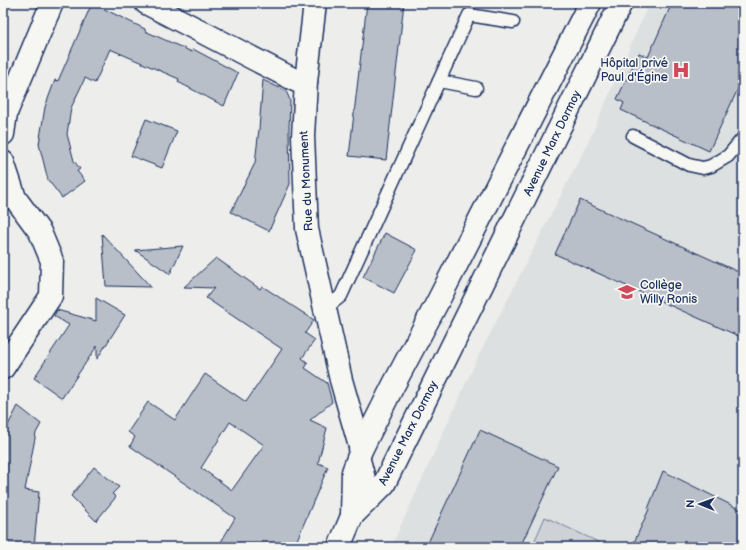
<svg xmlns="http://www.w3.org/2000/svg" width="746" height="550" font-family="'Balsamiq Sans',sans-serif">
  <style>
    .built { fill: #dde0e1 }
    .park { fill: #ced2d7; stroke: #74809a }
    .building { fill: #b9bfc8; stroke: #1b2f5e; fill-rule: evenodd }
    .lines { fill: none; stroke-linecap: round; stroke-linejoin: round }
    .service-casing { stroke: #1b2f5e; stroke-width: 15 }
    .minor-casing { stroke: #1b2f5e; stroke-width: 25 }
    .primary-casing { stroke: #1b2f5e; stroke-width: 25 }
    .service { stroke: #f6f6f2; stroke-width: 12 }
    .minor { stroke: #f6f6f2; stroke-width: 22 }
    .primary { stroke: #f6f6f2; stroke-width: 22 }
    .labels { text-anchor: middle; stroke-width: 3.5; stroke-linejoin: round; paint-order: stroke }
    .poi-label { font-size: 12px; fill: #1b2f5e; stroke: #f6f6f2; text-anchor: end }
    .street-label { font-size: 12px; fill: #1b2f5e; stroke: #f6f6f2 }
  </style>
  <rect width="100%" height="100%" fill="#edeeec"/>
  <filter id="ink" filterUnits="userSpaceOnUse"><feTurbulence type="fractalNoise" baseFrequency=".025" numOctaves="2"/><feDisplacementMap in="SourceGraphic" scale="8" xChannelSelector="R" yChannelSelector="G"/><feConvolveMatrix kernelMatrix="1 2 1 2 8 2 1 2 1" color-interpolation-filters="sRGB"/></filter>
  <g filter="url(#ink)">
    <polygon class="built" points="649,3 743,3 743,547 391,547 476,361 590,138"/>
    <polygon class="park" points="545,517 609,547 532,547"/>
    <g class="building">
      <polygon points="92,3 145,29 145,31 192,52 193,49 238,73 224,106 178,82 179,79 110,49 95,83 85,78 71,108 67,134 74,161 80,169 77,171 85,181 62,198 48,180 39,144 45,107 55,80 58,81"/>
      <polygon points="367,3 404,3 386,160 349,156"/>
      <polygon points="672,3 743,3 743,78 709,151 621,110 624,103 617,99 639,53 648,57"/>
      <polygon points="263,80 286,91 290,100 289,130 290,184 269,231 231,212 255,163 259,129"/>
      <polygon points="146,119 177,131 162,168 131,156"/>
      <polygon points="580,200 743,274 743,338 555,254"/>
      <polygon points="385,233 417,250 394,293 363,277"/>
      <polygon points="102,234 151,287 106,286"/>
      <polygon points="183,246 170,274 135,250"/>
      <path d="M 216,258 L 260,289 L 262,286 L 314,320 L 305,333 L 315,340 L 302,358 L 308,363 L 305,368 L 327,383 L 332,402 L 310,420 L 327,428 L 318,463 L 328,467 L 294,547 L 218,547 L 235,518 L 130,446 L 135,437 L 128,432 L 148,402 L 175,420 L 205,374 L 246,402 L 282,349 L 206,298 L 214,288 L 184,287 ZM 230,422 L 264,445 L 232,490 L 201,468 Z"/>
      <polygon points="96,298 125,315 97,359 97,346 62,398 34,378 69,325 54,316 57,310 96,321"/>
      <polygon points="18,406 41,424 36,433 25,490 39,492 34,547 3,547 3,448 6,429"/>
      <polygon points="480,430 558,466 520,547 426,547"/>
      <polygon points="94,467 119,487 112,494 116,497 96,521 71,496"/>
      <polygon points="663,471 743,511 743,547 632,547 649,509 648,509"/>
    </g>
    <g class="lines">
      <g class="service-casing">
        <g id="service">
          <polyline points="439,81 476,88"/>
          <polyline points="633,136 689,165 703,168 711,166 728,156 743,138"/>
          <polyline points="326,308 341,296 469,15 513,22"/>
          <polyline points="359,502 369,478 362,452"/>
        </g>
      </g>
      <g class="minor-casing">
        <g id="minor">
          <polyline points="146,3 289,77 297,81 306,82"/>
          <polyline points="315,3 306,82 303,136 307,229 341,380 361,450"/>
          <polyline points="3,112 6,113 3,134"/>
          <polyline points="6,113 52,3"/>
          <polyline points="3,162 15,198 40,232 52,261 51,296 3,368"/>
        </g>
      </g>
      <g class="primary-casing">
        <g id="primary">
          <polyline points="352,516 353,472 361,450 393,386 437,303 590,3"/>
          <polyline points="339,547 352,516 384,484 621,3"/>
        </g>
      </g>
      <use href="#service" class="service"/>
      <use href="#minor" class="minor"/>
      <use href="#primary" class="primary"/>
    </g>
  </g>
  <defs>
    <g id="hospital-bare" transform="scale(1.38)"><path d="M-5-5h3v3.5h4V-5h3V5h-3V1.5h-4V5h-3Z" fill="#d1495b" stroke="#f6f6f2" stroke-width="2.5" paint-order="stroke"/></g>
    <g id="school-bare" transform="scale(1.38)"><path d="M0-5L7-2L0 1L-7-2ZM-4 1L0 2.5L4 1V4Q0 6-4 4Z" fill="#d1495b" stroke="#f6f6f2" stroke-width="2.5" paint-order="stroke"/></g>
  </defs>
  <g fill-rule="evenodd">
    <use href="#hospital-bare" x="681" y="70"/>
    <use href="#school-bare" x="627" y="292"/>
  </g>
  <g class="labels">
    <g class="poi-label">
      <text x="668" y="67">Hôpital privé<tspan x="668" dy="14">Paul d'Égine</tspan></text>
      <text x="640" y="289" text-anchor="start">Collège<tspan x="640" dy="14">Willy Ronis</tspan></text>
    </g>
    <g class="street-label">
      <text transform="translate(552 143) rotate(-64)" y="4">Avenue Marx Dormoy</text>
      <text transform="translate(306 181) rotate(-93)" y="4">Rue du Monument</text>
      <text transform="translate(408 433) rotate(-63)" y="4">Avenue Marx Dormoy</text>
    </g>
  </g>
  <rect width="746" height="550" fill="none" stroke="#f6f6f2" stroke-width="16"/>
  <rect x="8" y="8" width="730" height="534" fill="none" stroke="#1b2f5e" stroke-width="1.5" filter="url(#ink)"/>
  <g transform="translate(700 504) rotate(271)" stroke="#f6f6f2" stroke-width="3" paint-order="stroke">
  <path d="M0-3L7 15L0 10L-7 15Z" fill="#1b2f5e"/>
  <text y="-6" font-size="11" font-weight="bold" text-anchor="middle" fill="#1b2f5e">N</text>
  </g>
</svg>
